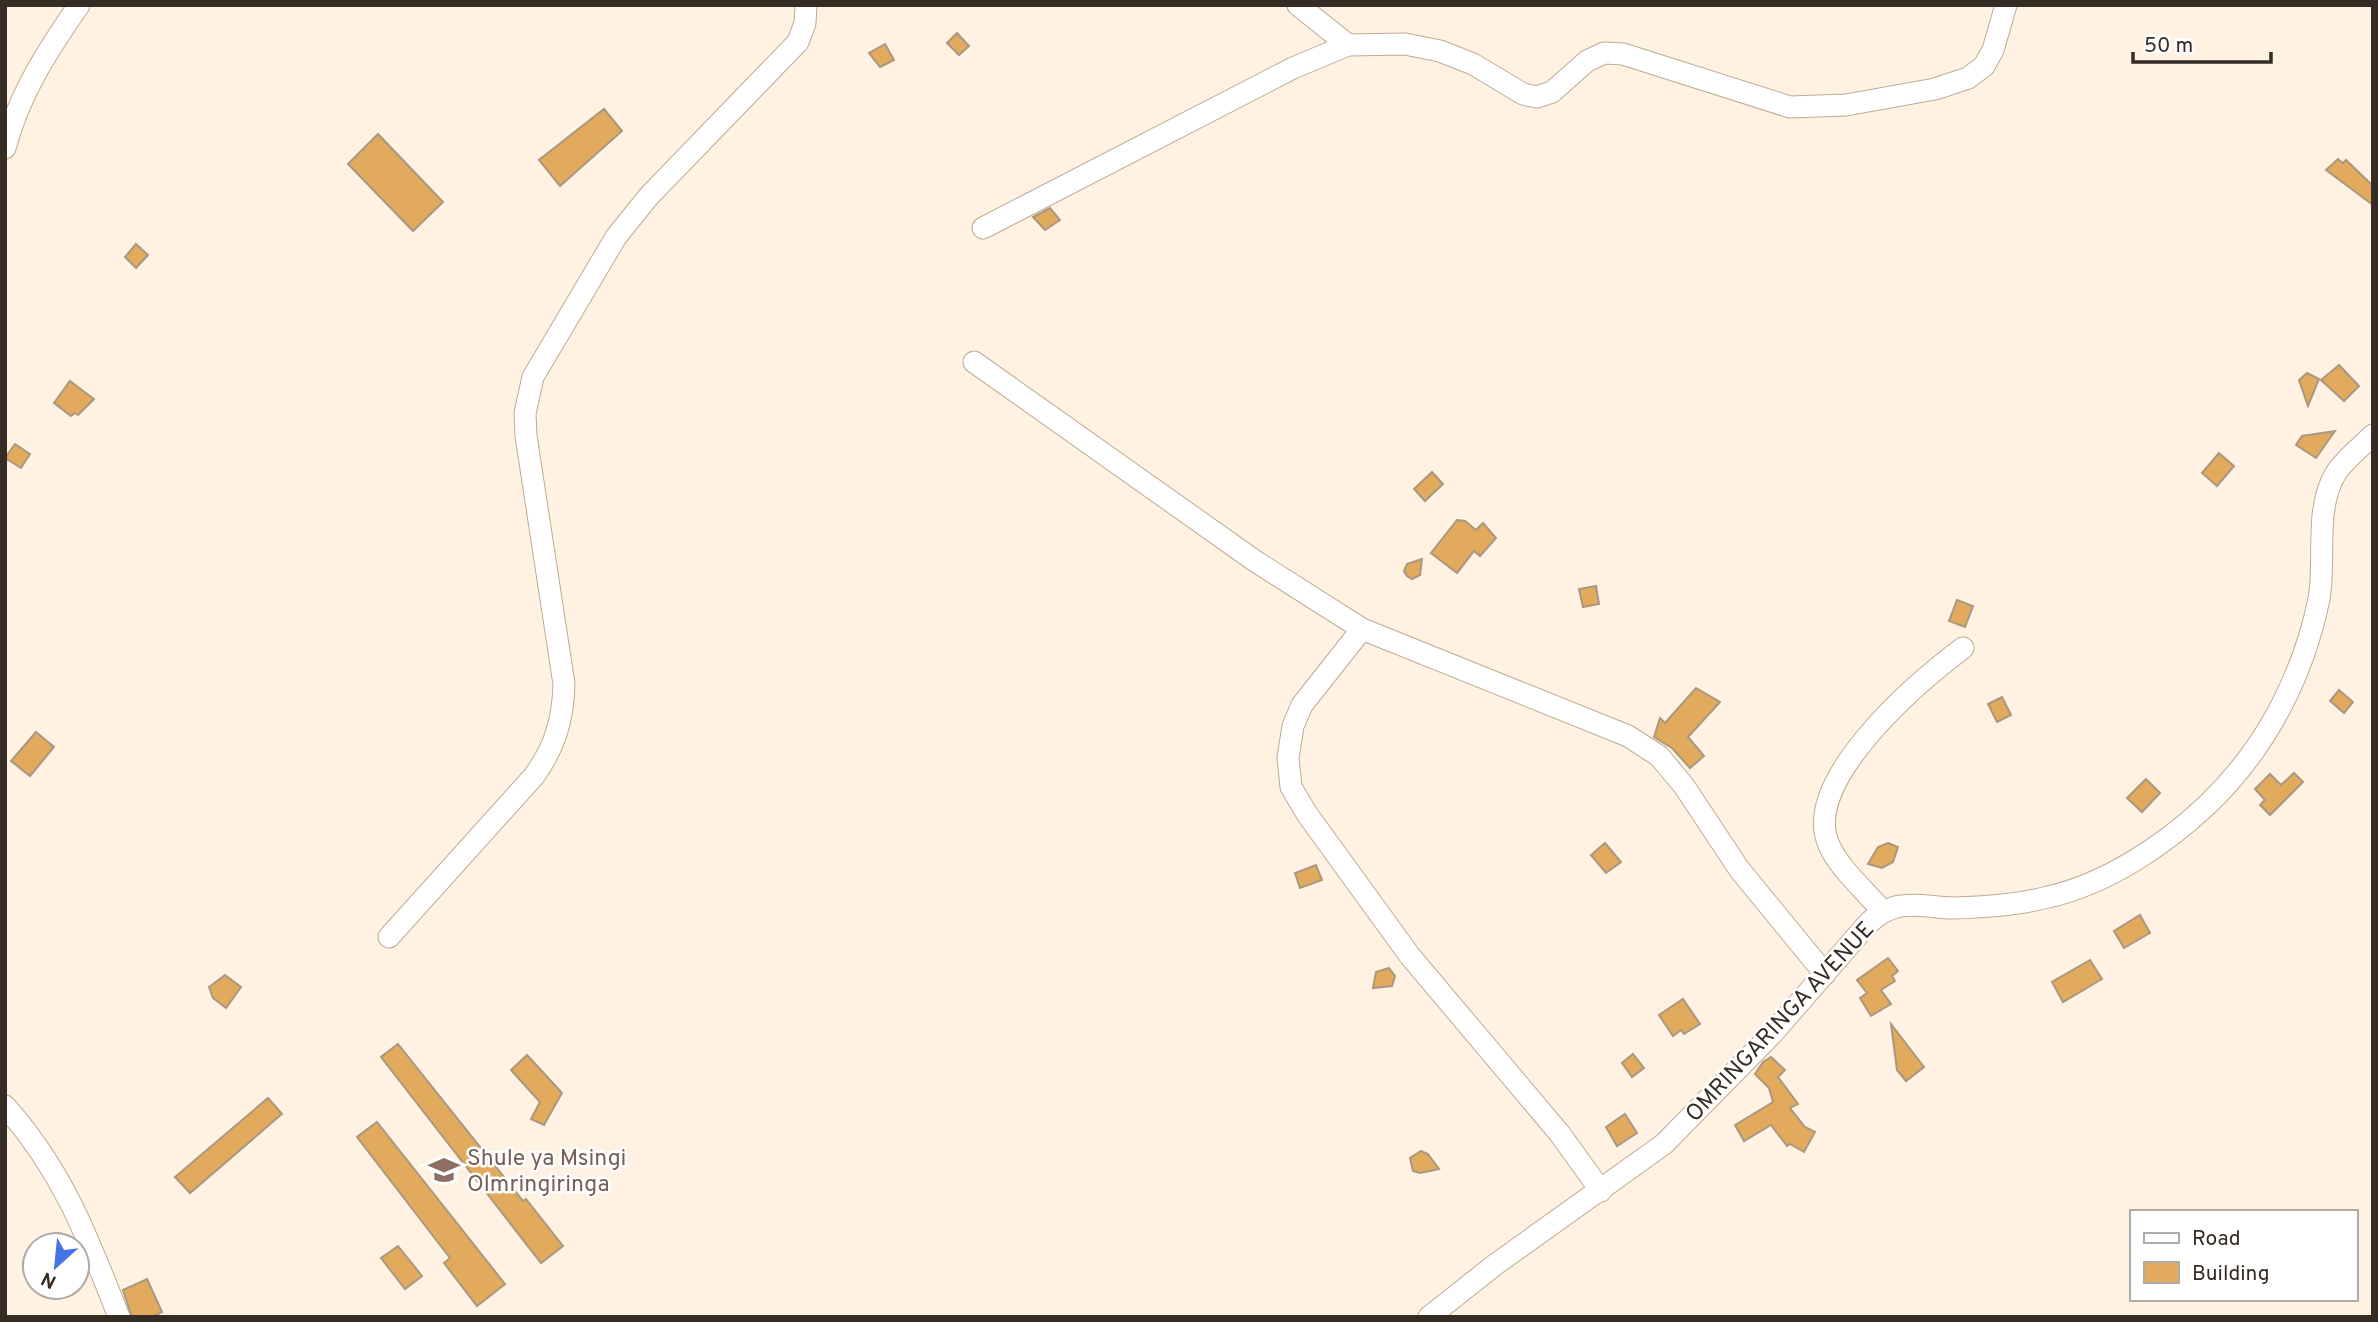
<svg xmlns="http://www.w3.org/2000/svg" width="2378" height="1322" font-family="Overpass,sans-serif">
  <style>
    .building { fill: #e2aa5d; stroke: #aa977f; stroke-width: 2 }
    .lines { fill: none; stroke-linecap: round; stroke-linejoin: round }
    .minor-casing { stroke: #bfab93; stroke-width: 23 }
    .minor { stroke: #fff; stroke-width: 21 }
    .labels { text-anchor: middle; stroke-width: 5; stroke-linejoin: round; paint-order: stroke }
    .street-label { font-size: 23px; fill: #352d23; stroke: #fff }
    .education-label { font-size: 23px; fill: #785e54; stroke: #fff; text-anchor: start }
  </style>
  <rect width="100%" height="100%" fill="#fff2e2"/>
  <g class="building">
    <polygon points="957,33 969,46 959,55 947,43"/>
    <polygon points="885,44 894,60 880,67 869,53"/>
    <polygon points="604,109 622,131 560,186 539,160"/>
    <polygon points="378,134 443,202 413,231 348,164"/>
    <polygon points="2338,159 2343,163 2346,160 2373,186 2373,205 2326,170"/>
    <polygon points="1050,208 1060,220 1045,230 1033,217"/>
    <polygon points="136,244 148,255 136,268 125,257"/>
    <polygon points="2339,365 2359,386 2344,401 2321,380"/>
    <polygon points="2307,373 2319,379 2308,406 2299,380"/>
    <polygon points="70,381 94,399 78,415 75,413 71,416 54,403"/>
    <polygon points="2335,431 2316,458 2296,445 2302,436"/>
    <polygon points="15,444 30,454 21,468 5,458"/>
    <polygon points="2219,453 2234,466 2217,486 2202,473"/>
    <polygon points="1432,472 1443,484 1425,501 1414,489"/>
    <polygon points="1457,520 1465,521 1476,530 1483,523 1496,538 1480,556 1474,551 1457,573 1431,553"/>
    <polygon points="1422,559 1420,575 1412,579 1407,576 1404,571 1407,564"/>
    <polygon points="1596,586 1599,604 1583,607 1579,589"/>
    <polygon points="1957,600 1973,606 1965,627 1949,621"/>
    <polygon points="1696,688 1720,702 1688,737 1704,756 1690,768 1672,748 1654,737 1660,718 1665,723"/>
    <polygon points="2339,690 2353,702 2344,713 2330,701"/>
    <polygon points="2002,697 2011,715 1997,722 1988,704"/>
    <polygon points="36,732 54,747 30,776 11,761"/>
    <polygon points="2294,773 2303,782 2270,815 2260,805 2265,800 2255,789 2270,774 2281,785"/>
    <polygon points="2146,779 2160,793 2142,812 2127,798"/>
    <polygon points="1605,843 1621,862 1606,873 1591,855"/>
    <polygon points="1888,843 1898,847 1893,862 1882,868 1868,864 1878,847"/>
    <polygon points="1316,865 1322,880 1300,888 1295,873"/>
    <polygon points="2140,915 2150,933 2124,948 2114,931"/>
    <polygon points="1888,958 1898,971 1892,976 1895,981 1881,990 1891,1004 1871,1016 1860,998 1867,993 1857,980"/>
    <polygon points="2090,960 2102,979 2063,1002 2052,982"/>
    <polygon points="1389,968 1395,976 1392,986 1373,988 1376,972"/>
    <polygon points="225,975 241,987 226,1008 213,998 209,987"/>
    <polygon points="1683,999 1700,1024 1684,1034 1681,1030 1673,1036 1659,1015"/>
    <polygon points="1891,1024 1924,1067 1906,1081 1897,1070"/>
    <polygon points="398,1044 523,1201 526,1199 563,1246 541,1263 381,1057"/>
    <polygon points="1633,1054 1644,1068 1632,1077 1622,1063"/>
    <polygon points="527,1055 562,1093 544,1125 531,1119 540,1102 511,1070"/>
    <polygon points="1771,1057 1785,1070 1778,1077 1798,1104 1790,1108 1805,1127 1815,1132 1804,1152 1790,1144 1787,1146 1771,1125 1744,1141 1735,1125 1773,1102 1769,1088 1755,1074 1763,1062"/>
    <polygon points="268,1098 282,1114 190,1193 175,1177"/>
    <polygon points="1625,1114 1637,1133 1617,1146 1606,1127"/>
    <polygon points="377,1122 505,1284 477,1306 444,1263 450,1258 357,1137"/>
    <polygon points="1421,1151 1428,1154 1439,1169 1420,1173 1413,1171 1410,1158"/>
    <polygon points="398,1246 422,1276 405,1289 381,1258"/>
    <polygon points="147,1279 162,1312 152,1317 132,1317 123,1290"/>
  </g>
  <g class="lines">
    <g class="minor-casing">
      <g id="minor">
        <polyline points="1298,5 1348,45"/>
        <path d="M 5,148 C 19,94 48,50 79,5"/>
        <polyline points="983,228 1293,68 1348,45 1405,44 1440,51 1473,64 1523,94 1537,97 1552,92 1587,61 1604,53 1623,54 1790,107 1846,105 1935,89 1968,78 1984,66 1993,50 2006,5"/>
        <polyline points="974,362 1255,561 1362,629 1628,736 1659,756 1684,786 1739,869 1825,974"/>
        <polyline points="1362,629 1302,705 1293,726 1288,758 1291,787 1307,814 1410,956 1560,1134 1601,1191"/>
        <path d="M 1883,912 C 1866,891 1840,870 1829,845 C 1800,781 1919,681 1963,648"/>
        <path d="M 389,937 L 534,776 C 555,747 563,720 564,684 L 526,436 L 525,413 L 533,377 L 616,237 L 649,196 L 798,42 L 805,23 L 806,5"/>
        <path d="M 5,1106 C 63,1171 88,1238 119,1317"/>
        <path d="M 1429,1317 L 1496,1264 L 1664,1144 L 1772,1034 L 1865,927 C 1875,916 1886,908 1901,906 C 1918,903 1936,908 1954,908 C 1985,907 2018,905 2048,897 C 2106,884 2165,845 2207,805 C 2265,750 2303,677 2319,599 C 2326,560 2314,508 2336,473 C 2345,459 2361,447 2373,435"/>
      </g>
    </g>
    <use href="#minor" class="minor"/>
  </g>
  <defs>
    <g id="school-bare" transform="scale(2.415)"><path d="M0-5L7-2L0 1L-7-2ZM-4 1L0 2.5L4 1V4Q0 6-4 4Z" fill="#8d6e63" stroke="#fff" stroke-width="2.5" paint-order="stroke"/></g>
  </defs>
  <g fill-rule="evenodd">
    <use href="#school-bare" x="444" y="1170"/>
  </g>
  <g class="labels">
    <g class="street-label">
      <text transform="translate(1779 1021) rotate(-47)" y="8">OMRINGARINGA AVENUE</text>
    </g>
    <g class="education-label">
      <text x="467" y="1165">Shule ya Msingi<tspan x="467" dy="26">Olmringiringa</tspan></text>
    </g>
  </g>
  <rect width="2378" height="1322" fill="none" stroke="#352d23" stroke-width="14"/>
  <rect x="2130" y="1210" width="228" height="91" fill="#ffffff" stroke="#aeaba7" stroke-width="2"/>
  <rect x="2144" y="1233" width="35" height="10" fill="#ffffff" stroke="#aeaba7" stroke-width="2"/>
  <text x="2192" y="1245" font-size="21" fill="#352d23">Road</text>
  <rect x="2144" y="1262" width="35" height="21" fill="#e2aa5d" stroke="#aeaba7" stroke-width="2"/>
  <text x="2192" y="1280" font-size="21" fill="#352d23">Building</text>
  <g transform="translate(56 1266) rotate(207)"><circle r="33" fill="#ffffff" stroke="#aeaba7" stroke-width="2"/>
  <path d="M0-5L12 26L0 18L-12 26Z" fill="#4673e5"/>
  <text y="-10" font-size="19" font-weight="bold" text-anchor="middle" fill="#352d23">N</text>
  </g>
  <path d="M2133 52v10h138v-10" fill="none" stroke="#352d23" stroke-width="3.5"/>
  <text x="2144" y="52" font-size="21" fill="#352d23" stroke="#ffffff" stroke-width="5" paint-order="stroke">50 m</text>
</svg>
